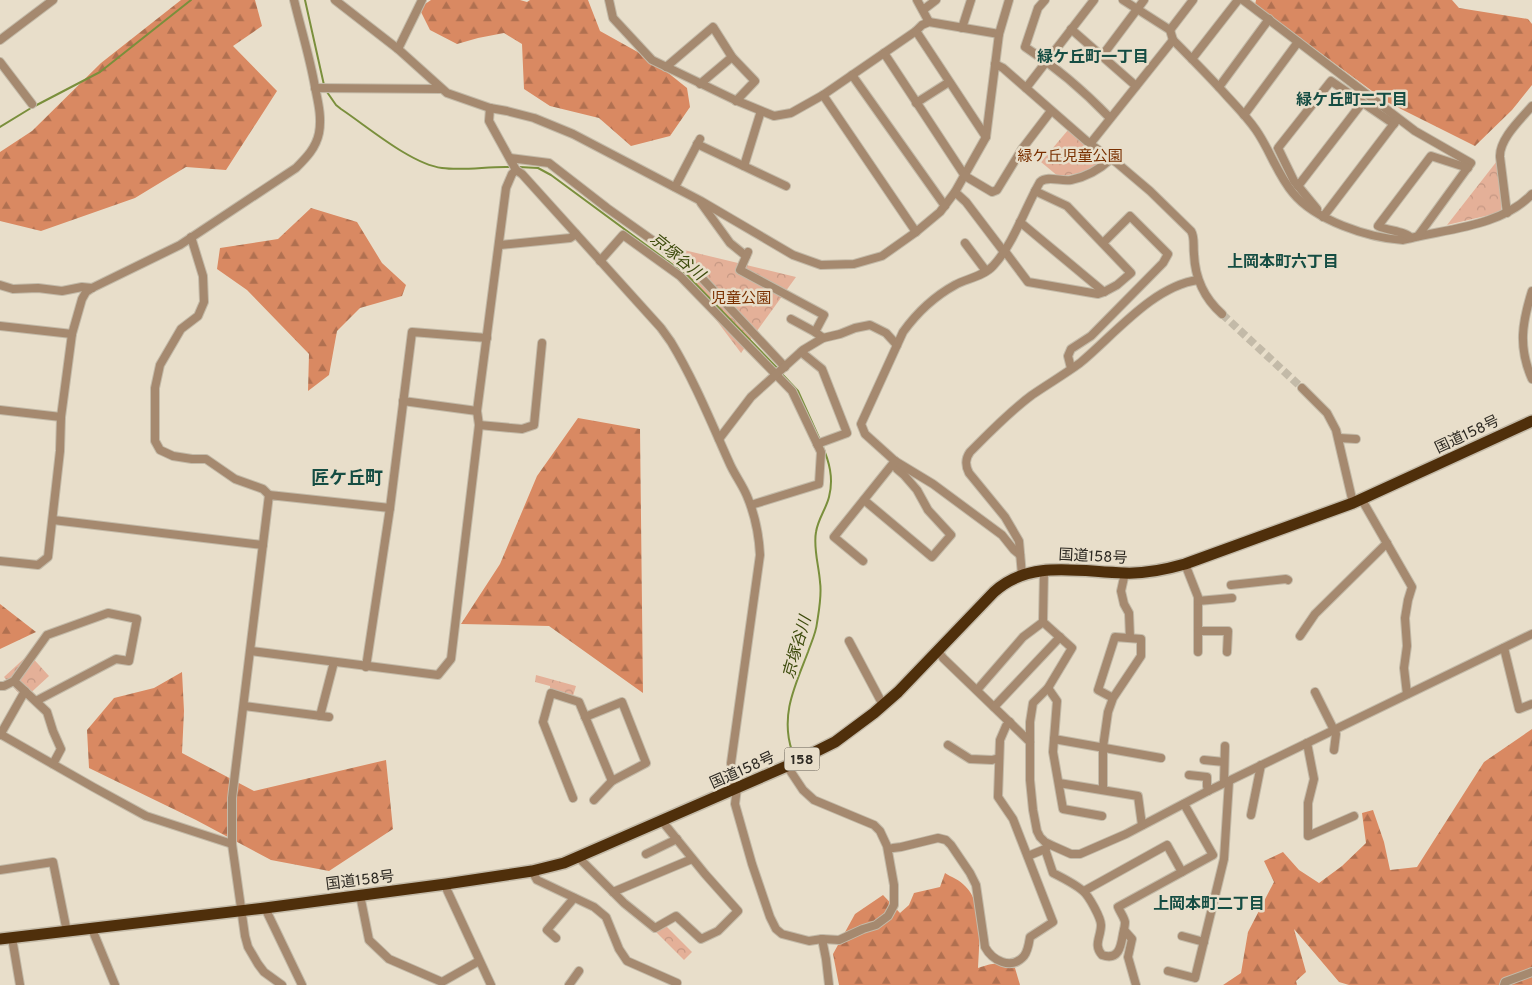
<svg xmlns="http://www.w3.org/2000/svg" width="1532" height="985" font-family="Overpass,'Noto Sans JP',sans-serif">
  <style>
    .forest { fill: url(#forest-firs) }
    .park { fill: url(#park-crowns) }
    .lines { fill: none; stroke-linecap: round; stroke-linejoin: round }
    .stream { stroke: #7a8f3c; stroke-width: 2 }
    .minor-tunnel { stroke: #c3baa8; stroke-width: 8; stroke-dasharray: 8 4; stroke-linecap: butt }
    .minor-casing { stroke: #c3baa8; stroke-width: 10 }
    .highway-casing { stroke: #c3baa8; stroke-width: 14 }
    .minor { stroke: #a5896f; stroke-width: 8 }
    .highway { stroke: #4f2f0b; stroke-width: 11 }
    .labels { text-anchor: middle; stroke-width: 5; stroke-linejoin: round; paint-order: stroke }
    .shield { fill: #e8deca; stroke: #655f54; stroke-width: 1 }
    .shield-label { font-size: 14px; font-weight: bold; fill: #2d2922 }
    .park-label { font-size: 15px; fill: #793001; stroke: #e8deca }
    .street-label { font-size: 15px; fill: #2d2922; stroke: #e8deca }
    .neighbourhood-label { font-size: 16px; font-weight: bold; fill: #154d43; stroke: #e8deca }
    .water-label { font-size: 16px; font-style: italic; fill: #3c4a0b; stroke: #e8deca }
    .quarter-label { font-size: 18px; font-weight: bold; fill: #154d43; stroke: #e8deca }
  </style>
  <defs>
    <pattern id="forest-firs" width="22" height="20" patternUnits="userSpaceOnUse" patternTransform="scale(1.25)"><rect width="22" height="20" fill="#d98962"/><path d="M5 1l3.5 6h-7zM16 11l3.5 6h-7z" fill="#b07050"/></pattern>
    <pattern id="park-crowns" width="20" height="18" patternUnits="userSpaceOnUse" patternTransform="scale(1.25)"><rect width="20" height="18" fill="#e4b098"/><path d="M2 6a3 3 0 1 1 6 0M12 15a3 3 0 1 1 6 0" fill="none" stroke="#c49783"/></pattern>
  </defs>
  <rect width="100%" height="100%" fill="#e8deca"/>
  <g class="forest">
    <polygon points="181,0 255,0 262,26 233,46 277,91 226,170 186,167 135,198 41,231 0,221 0,152 32,131 101,63"/>
    <polygon points="431,0 520,0 527,2 530,0 588,0 600,31 652,60 687,88 690,107 670,136 631,146 599,118 550,106 524,89 522,44 504,33 478,38 457,44 430,30 419,8"/>
    <polygon points="1256,0 1452,0 1459,8 1528,19 1532,24 1532,85 1512,110 1475,146 1387,102 1255,5"/>
    <polygon points="311,208 357,222 382,263 406,285 402,296 360,308 337,331 329,375 308,391 309,354 247,290 217,269 220,248 278,239"/>
    <polygon points="578,418 640,429 643,693 549,626 461,624 500,564 537,476"/>
    <polygon points="0,604 36,632 0,649"/>
    <polygon points="182,672 184,711 182,753 254,791 386,760 393,829 329,871 271,860 196,820 89,768 87,730 114,698 154,688"/>
    <polygon points="1532,729 1532,985 1349,985 1339,982 1294,929 1306,972 1296,981 1297,985 1223,985 1241,973 1248,932 1274,882 1264,861 1283,852 1299,870 1319,883 1342,866 1366,843 1362,813 1373,810 1384,842 1390,870 1417,867 1484,762"/>
    <path d="M 945,873 C 951,877 960,880 965,886 C 984,904 979,944 978,968 C 993,963 999,962 1015,968 L 1020,985 L 839,985 L 833,954 L 855,914 L 883,895 L 900,913 L 909,905 L 914,893 L 940,887 Z"/>
  </g>
  <g class="park">
    <polygon points="1068,130 1102,158 1102,163 1079,173 1059,177 1041,162"/>
    <polygon points="1497,161 1502,203 1501,210 1494,214 1447,225"/>
    <polygon points="659,244 796,277 741,353"/>
    <polygon points="29,654 49,676 24,699 4,677"/>
    <polygon points="536,675 576,686 573,696 550,689 550,686 535,682"/>
    <polygon points="666,926 692,952 684,960 655,931"/>
  </g>
  <g class="lines">
    <g class="stream">
      <polyline points="305,0 324,85"/>
      <path d="M 327,92 L 336,105 L 341,109 C 368,127 411,164 442,168 C 464,171 489,166 511,167"/>
      <polyline points="0,127 31,108 100,72 191,0"/>
      <polyline points="519,167 538,168 551,175 688,276 779,370"/>
      <polyline points="782,374 798,391 820,440"/>
      <path d="M 792,751 C 780,715 795,686 808,652 C 811,643 816,633 817,623 C 819,610 822,595 820,582 C 819,566 813,548 816,532 C 818,519 826,509 829,497 C 834,478 829,461 822,445"/>
    </g>
    <polyline class="minor-tunnel" points="1222,314 1302,388"/>
    <g class="minor-casing">
      <g id="minor">
        <polyline points="335,0 398,49 447,93 490,108 507,111 534,118 573,134 701,201 793,255 821,265 854,264 882,256 916,232 940,212 955,192 986,137 999,34 1009,0"/>
        <polyline points="609,0 613,18 652,60 735,100 774,116 791,113 823,95 916,31 922,25 929,22 999,34"/>
        <polyline points="917,0 929,22"/>
        <path d="M 1045,0 L 1038,8 L 1025,47 C 1056,67 1085,92 1110,118"/>
        <path d="M 1123,0 L 1170,30 L 1173,40 C 1191,58 1209,76 1226,95 C 1236,106 1247,117 1256,130 C 1270,150 1277,174 1293,193 C 1315,220 1368,238 1403,240 C 1444,229 1501,227 1532,194"/>
        <polyline points="1243,0 1415,131 1471,163 1418,236"/>
        <polyline points="923,10 936,0"/>
        <polyline points="962,28 971,0"/>
        <polyline points="1071,29 1136,86"/>
        <polyline points="1170,30 1193,0"/>
        <polyline points="916,31 986,137"/>
        <polyline points="0,40 53,0"/>
        <polyline points="398,49 422,0"/>
        <polyline points="884,53 965,176 992,192 997,190 1022,149 1051,111"/>
        <polyline points="1102,56 1144,0"/>
        <polyline points="1192,59 1238,0"/>
        <polyline points="0,62 32,104"/>
        <path d="M 995,64 L 1003,68 L 1090,144 L 1117,163 L 1150,191 L 1191,231 C 1195,237 1193,246 1194,254 C 1195,279 1204,298 1222,314"/>
        <polyline points="666,67 713,27 732,57 755,81 736,101"/>
        <polyline points="852,75 945,206"/>
        <polyline points="700,84 732,57"/>
        <polyline points="1219,87 1269,19"/>
        <polyline points="315,88 441,89"/>
        <polyline points="1026,88 1094,0"/>
        <polyline points="823,95 916,232"/>
        <polyline points="916,103 949,82"/>
        <polyline points="1244,115 1298,42"/>
        <polyline points="697,144 786,186"/>
        <polyline points="1090,144 1173,40"/>
        <polyline points="510,158 549,163 607,208 686,264 699,275 785,367"/>
        <polyline points="744,166 761,111"/>
        <path d="M 516,170 L 522,174 L 661,328 L 671,342 C 694,380 711,422 729,462 C 734,474 742,484 747,496 C 755,515 759,535 760,555 L 731,763 L 732,778 L 737,788 L 735,804 L 752,864 L 770,917 L 776,929 L 782,934 L 809,941 L 822,939 L 839,940 L 863,929 L 876,925 L 888,916 L 894,905 L 894,885 L 887,846 L 880,831 L 874,825 L 814,800 L 803,790 L 787,766"/>
        <polyline points="1298,186 1362,103"/>
        <polyline points="675,187 700,139"/>
        <polyline points="955,192 966,202 1004,252"/>
        <polyline points="701,203 730,243 746,256"/>
        <polyline points="1317,209 1294,181 1278,148 1331,81 1394,124"/>
        <path d="M 1507,213 L 1500,157 C 1499,139 1521,119 1532,106"/>
        <polyline points="1323,217 1396,121"/>
        <polyline points="1020,222 1104,292 1117,285 1131,273 1067,206 1035,191"/>
        <polyline points="191,237 203,276 204,302 198,316 181,329 160,365 155,388 155,441 160,450 173,456 192,459 206,459 235,479 263,489 269,495"/>
        <path d="M 1411,238 C 1405,231 1388,231 1378,226 L 1431,156 L 1468,168"/>
        <polyline points="965,243 986,271"/>
        <polyline points="500,245 570,238 576,234"/>
        <polyline points="1004,250 1028,282 1098,294 1104,292"/>
        <polyline points="748,252 740,270 824,315 815,332 823,338"/>
        <polyline points="600,261 623,235 680,276 792,391 821,452 819,484 751,505"/>
        <polyline points="0,285 13,289 38,288 62,291 82,287 92,288"/>
        <path d="M 1532,291 C 1522,323 1518,347 1532,379"/>
        <polyline points="791,319 815,332"/>
        <polyline points="0,326 72,334"/>
        <polyline points="801,352 822,369 847,433 817,444"/>
        <polyline points="1071,368 1068,356 1071,349 1091,336 1163,263 1168,254 1130,216 1103,243"/>
        <polyline points="1302,388 1327,413 1336,430 1353,503"/>
        <polyline points="403,401 477,411"/>
        <polyline points="0,410 61,417"/>
        <polyline points="479,425 522,429 534,425 542,343"/>
        <polyline points="1339,438 1356,439"/>
        <polyline points="719,439 751,397 803,350 823,338 840,334 855,328 870,325 886,333 897,345"/>
        <polyline points="864,500 932,557 951,535 928,510 917,490 904,475 897,469 895,461"/>
        <polyline points="1362,500 1412,587 1408,600 1405,618 1407,646 1404,668 1407,694"/>
        <polyline points="53,520 263,545"/>
        <path d="M 1020,555 L 1014,550 L 1002,535 L 933,484 L 895,461 L 865,434 L 861,424 L 903,332 C 916,314 935,296 955,285 C 966,279 984,276 993,266 C 1013,245 1025,208 1040,182 C 1048,175 1061,182 1071,180 C 1086,177 1100,169 1111,159"/>
        <path d="M 0,561 L 38,565 L 48,557 L 60,451 L 61,417 L 72,334 L 82,299 L 86,292 L 92,288 L 180,245 L 296,168 C 306,158 316,148 319,133 C 322,117 318,102 315,87 C 310,58 301,29 294,0"/>
        <polyline points="863,561 834,537 895,461"/>
        <polyline points="1185,564 1198,597 1198,652"/>
        <polyline points="1044,570 1043,622 1072,648 1048,688 1033,703 1030,722 1030,780 1033,810 1037,831 1040,837 1045,842 1053,846 1071,854 1080,854 1126,834 1208,791 1532,634"/>
        <polyline points="1125,573 1121,591 1124,604 1129,613 1130,638"/>
        <path d="M 1022,575 L 1019,541 L 1005,517 L 969,473 C 965,465 965,459 970,452 C 990,432 1009,412 1032,395 C 1048,384 1065,374 1080,363 C 1114,335 1153,286 1198,280"/>
        <polyline points="1231,585 1286,579 1288,580"/>
        <polyline points="1198,601 1232,598"/>
        <polyline points="1198,631 1228,631 1227,652"/>
        <polyline points="1300,636 1315,614 1387,543"/>
        <polyline points="849,641 883,705"/>
        <polyline points="1504,648 1519,709 1532,704"/>
        <polyline points="251,651 438,675 451,659 479,425 477,411 506,188 512,174 516,170 489,121 490,108"/>
        <polyline points="938,651 943,658 1030,742"/>
        <polyline points="366,667 390,508 412,332 487,338"/>
        <polyline points="14,681 47,712 53,731 61,749 53,764"/>
        <polyline points="0,686 4,686 14,681 47,635 108,613 137,619 129,661 116,659 36,701"/>
        <polyline points="1048,688 1057,701 1053,752 1063,809 1102,816"/>
        <polyline points="977,690 1023,637 1043,622"/>
        <polyline points="1315,692 1336,734 1334,750"/>
        <polyline points="244,706 329,717"/>
        <polyline points="994,707 1060,637"/>
        <polyline points="320,716 334,662"/>
        <polyline points="585,717 622,702 646,763 612,781 594,800"/>
        <polyline points="0,734 93,787 146,816 232,844"/>
        <polyline points="0,735 25,691"/>
        <polyline points="1054,739 1161,758"/>
        <polyline points="1307,743 1314,779 1308,803 1308,836 1354,816"/>
        <polyline points="948,745 970,759 992,760 999,758"/>
        <polyline points="1204,760 1224,762"/>
        <polyline points="1189,775 1207,777 1207,786 1208,791"/>
        <polyline points="1059,783 1138,796 1142,825"/>
        <polyline points="1224,783 1225,746"/>
        <polyline points="1103,790 1103,747 1108,712 1113,698 1141,656 1141,639 1115,637 1098,690 1113,698"/>
        <polyline points="573,798 543,722 551,693 579,702 612,781"/>
        <polyline points="1251,815 1261,765"/>
        <path d="M 893,848 L 901,847 L 938,838 L 946,840 L 951,845 L 970,873 L 976,885 L 985,947 C 992,960 1011,971 1024,956 C 1028,951 1029,943 1030,937 L 1053,922 L 1013,819 L 998,797 L 1000,740 L 1006,726 L 1010,722"/>
        <path d="M 1045,849 L 1053,873 C 1063,878 1075,884 1083,891 C 1089,896 1101,918 1101,925 C 1101,937 1093,945 1102,955 C 1119,961 1121,946 1123,934 C 1124,930 1125,926 1125,922 C 1124,917 1120,912 1118,907 L 1213,855 L 1184,804"/>
        <polyline points="646,854 677,839"/>
        <polyline points="1028,856 1045,849 1048,846"/>
        <polyline points="578,857 624,903 655,928 676,916 701,939 718,931 738,911 705,874 662,821"/>
        <polyline points="0,870 53,862 67,932"/>
        <polyline points="532,871 537,880 594,907 606,917 619,949 627,961 677,983"/>
        <polyline points="446,884 447,890 491,985"/>
        <polyline points="1084,891 1167,845 1182,872"/>
        <polyline points="613,892 692,859"/>
        <polyline points="360,895 369,940 389,959 442,982 479,961"/>
        <polyline points="265,908 302,985"/>
        <polyline points="92,929 115,985"/>
        <polyline points="1124,930 1132,939 1128,957 1136,985"/>
        <polyline points="1182,936 1204,942"/>
        <polyline points="12,938 20,985"/>
        <polyline points="556,938 547,930 574,898"/>
        <polyline points="822,939 826,959 829,985"/>
        <polyline points="1168,971 1195,978 1224,859 1229,781"/>
        <polyline points="282,985 264,972 258,964 248,947 245,936 232,844 232,798 269,495 390,508"/>
        <polyline points="569,985 579,971"/>
        <polyline points="1504,985 1505,982 1532,972"/>
      </g>
    </g>
    <g class="highway-casing">
      <path id="highway" d="M 0,939 L 265,908 L 446,884 L 532,871 L 564,863 L 787,766 L 835,742 L 874,713 L 898,692 L 994,592 C 1030,559 1079,572 1124,573 C 1145,574 1164,570 1185,564 L 1353,503 L 1532,421"/>
    </g>
    <use href="#minor" class="minor"/>
    <use href="#highway" class="highway"/>
  </g>
  <g class="labels">
    <rect class="shield" x="784.5" y="747.5" width="35" height="23" rx="4"/>
    <g class="shield-label">
      <text x="802" y="764">158</text>
    </g>
    <g class="park-label">
      <text x="1070" y="161">緑ケ丘児童公園</text>
      <text x="741" y="303">児童公園</text>
    </g>
    <g class="street-label">
      <text transform="translate(1467 434) rotate(-25)" y="5">国道158号</text>
      <text transform="translate(1093 556) rotate(3)" y="5">国道158号</text>
      <text transform="translate(742 770) rotate(-24)" y="5">国道158号</text>
      <text transform="translate(360 880) rotate(-7)" y="5">国道158号</text>
    </g>
    <g class="neighbourhood-label">
      <text x="1093" y="62">緑ケ丘町一丁目</text>
      <text x="1352" y="105">緑ケ丘町二丁目</text>
      <text x="1283" y="267">上岡本町六丁目</text>
      <text x="1209" y="909">上岡本町二丁目</text>
    </g>
    <g class="water-label">
      <text transform="translate(678 256) rotate(39)" y="6">京塚谷川</text>
      <text transform="translate(796 647) rotate(-74)" y="6">京塚谷川</text>
    </g>
    <g class="quarter-label">
      <text x="347" y="484">匠ケ丘町</text>
    </g>
  </g>
</svg>
